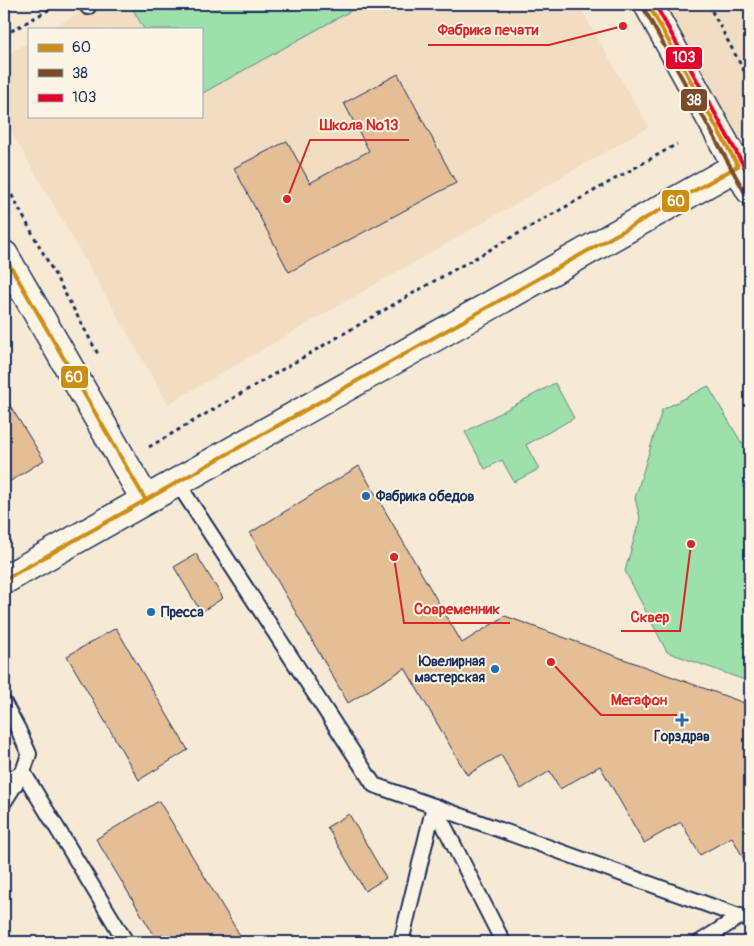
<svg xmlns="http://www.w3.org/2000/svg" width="754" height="946" font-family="Pangolin,sans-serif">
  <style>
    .built { fill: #f1ddc2 }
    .green { fill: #9ee0aa; stroke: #5c8884 }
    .building { fill: #e4be95; stroke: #1b2f5e }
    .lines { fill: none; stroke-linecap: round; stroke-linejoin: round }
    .lane-casing { stroke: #1b2f5e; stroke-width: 18 }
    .secondary-casing { stroke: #1b2f5e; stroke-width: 31 }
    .path { stroke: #1b2f5e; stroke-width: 3; stroke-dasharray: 4 4; stroke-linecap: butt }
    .lane { stroke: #fcf5e5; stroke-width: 14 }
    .secondary { stroke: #fcf5e5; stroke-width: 28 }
    .bus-1-casing { stroke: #fcf5e5; stroke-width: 8 }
    .bus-2-casing { stroke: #fcf5e5; stroke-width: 8 }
    .bus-3-casing { stroke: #fcf5e5; stroke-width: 8 }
    .bus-1 { stroke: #cb8e13; stroke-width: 4 }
    .bus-2 { stroke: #7a4b2a; stroke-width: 4 }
    .bus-3 { stroke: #e4002b; stroke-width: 4 }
    .poi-dot { fill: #1f6fb2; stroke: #fcf5e5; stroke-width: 2 }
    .labels { text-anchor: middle; stroke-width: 4; stroke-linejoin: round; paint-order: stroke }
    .poi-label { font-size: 14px; font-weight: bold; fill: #1b2f5e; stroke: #fcf5e5; text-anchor: start }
    .leader { fill: none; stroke: #d62828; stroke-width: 2 }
    .callout-dot { fill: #d62828; stroke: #fcf5e5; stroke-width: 2 }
    .callout-label { font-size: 15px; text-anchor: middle; font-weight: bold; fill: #d62828; stroke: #fcf5e5; stroke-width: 4; stroke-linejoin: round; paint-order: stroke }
    .line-badge { stroke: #fcf5e5; stroke-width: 2 }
    .badge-label { font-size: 14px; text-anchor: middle; font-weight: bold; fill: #fff }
  </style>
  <rect width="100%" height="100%" fill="#f7ead5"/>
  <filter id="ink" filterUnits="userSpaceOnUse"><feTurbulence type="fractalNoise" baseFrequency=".02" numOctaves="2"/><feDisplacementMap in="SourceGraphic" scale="10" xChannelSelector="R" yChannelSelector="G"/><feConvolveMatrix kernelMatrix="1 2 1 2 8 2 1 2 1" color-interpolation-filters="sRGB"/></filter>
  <g filter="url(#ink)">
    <g class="built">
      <polygon points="94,4 578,4 649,127 168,404 4,119 4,56 29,42 29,116 201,116 201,29 51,29"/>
      <polygon points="648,4 750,4 750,159 738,166"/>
    </g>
    <g class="green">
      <polygon points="130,4 363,4 201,94 201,29 144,29"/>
      <polygon points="555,383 574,418 526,445 539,469 514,482 502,460 485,469 465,432"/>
      <polygon points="708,386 750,457 750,682 667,652 625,571 640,518 635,498 662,410"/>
    </g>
    <g class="building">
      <polygon points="398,74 456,183 289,272 234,168 287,141 310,183 369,151 344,103"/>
      <polygon points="4,396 44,460 4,485"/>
      <polygon points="359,466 462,643 505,616 750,705 750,870 732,837 700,855 681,822 644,843 600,766 560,789 550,771 521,789 501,755 467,775 405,668 348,703 250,533"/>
      <polygon points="196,554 223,598 201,612 174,567"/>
      <polygon points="116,628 188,750 139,780 67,656"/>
      <polygon points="159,801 244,942 158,942 96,839"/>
      <polygon points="349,814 386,878 365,891 327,827"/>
    </g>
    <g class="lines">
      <g class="lane-casing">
        <g id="lane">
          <polyline points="86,4 88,7"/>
          <polyline points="177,482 374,785 434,806 503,942"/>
          <polyline points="4,703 18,729 29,754 23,772 4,784"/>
          <polyline points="4,802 23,772 126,942"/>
          <polyline points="401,942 434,806 750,920"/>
          <polyline points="700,942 741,916"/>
        </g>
      </g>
      <g class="secondary-casing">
        <g id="secondary">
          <polyline points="648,4 750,190"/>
          <polyline points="4,255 145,499"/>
          <polyline points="4,580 750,159"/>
        </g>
      </g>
      <g class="path">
        <polyline points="708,4 750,82"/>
        <polyline points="4,35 59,4"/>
        <polyline points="4,181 98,354"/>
        <polyline points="149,447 429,284 677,144"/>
      </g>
      <use href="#lane" class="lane"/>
      <use href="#secondary" class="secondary"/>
      <g class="bus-1-casing">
        <g id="bus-1">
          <polyline points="4,255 145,499"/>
          <polyline points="4,580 738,166 648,4"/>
        </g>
      </g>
      <g class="bus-2-casing">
        <polyline id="bus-2" points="643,7 745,193"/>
      </g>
      <g class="bus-3-casing">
        <polyline id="bus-3" points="655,4 750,177"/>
      </g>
      <use href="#bus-1" class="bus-1"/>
      <use href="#bus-2" class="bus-2"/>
      <use href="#bus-3" class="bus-3"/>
    </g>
  </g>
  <g class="poi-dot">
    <circle cx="366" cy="496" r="5"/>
    <circle cx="151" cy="612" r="5"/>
    <circle cx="495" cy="669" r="5"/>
    <path d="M679.5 712.5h5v5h5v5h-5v5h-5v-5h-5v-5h5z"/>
  </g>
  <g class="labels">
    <g class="poi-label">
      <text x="376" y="501">Фабрика обедов</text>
      <text x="161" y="617">Пресса</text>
      <text x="485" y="666" text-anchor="end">Ювелирная<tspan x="485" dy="16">мастерская</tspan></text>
      <text x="682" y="741" text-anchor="middle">Горздрав</text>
    </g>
  </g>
  <path class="leader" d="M623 26L549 45H428M287 199L310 140H409M394 557L404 623H510M691 544L680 631H621M551 662L601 715H677"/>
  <g class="callout-dot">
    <circle cx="623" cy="26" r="5"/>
    <circle cx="287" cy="199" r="5"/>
    <circle cx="394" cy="557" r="5"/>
    <circle cx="691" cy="544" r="5"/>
    <circle cx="551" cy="662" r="5"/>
  </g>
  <g class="callout-label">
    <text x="488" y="35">Фабрика печати</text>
    <text x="359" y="130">Школа №13</text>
    <text x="457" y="614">Современник</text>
    <text x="650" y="622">Сквер</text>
    <text x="639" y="705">Мегафон</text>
  </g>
  <g class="line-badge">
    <rect x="665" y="46" width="38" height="24" rx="5" fill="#e4002b"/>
    <rect x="680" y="88" width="28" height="24" rx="5" fill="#7a4b2a"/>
    <rect x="661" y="189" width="29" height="24" rx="5" fill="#cb8e13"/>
    <rect x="60" y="365" width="29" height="24" rx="5" fill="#cb8e13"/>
  </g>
  <g class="badge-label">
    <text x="684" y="62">103</text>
    <text x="694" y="105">38</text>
    <text x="676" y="206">60</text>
    <text x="74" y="382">60</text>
  </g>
  <rect width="754" height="946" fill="none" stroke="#fcf5e5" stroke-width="20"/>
  <rect x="10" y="10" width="734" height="926" fill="none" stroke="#1b2f5e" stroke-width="2" filter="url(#ink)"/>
  <rect x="28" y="28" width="175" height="90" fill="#fcf5e5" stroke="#a2a6af"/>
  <rect x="38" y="44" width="25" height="8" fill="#cb8e13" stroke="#a2a6af"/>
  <text x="72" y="52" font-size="15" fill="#1b2f5e">60</text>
  <rect x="38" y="69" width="25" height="8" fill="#7a4b2a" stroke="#a2a6af"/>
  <text x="72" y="78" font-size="15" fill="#1b2f5e">38</text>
  <rect x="38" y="94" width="25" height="8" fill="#e4002b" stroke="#a2a6af"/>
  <text x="72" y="102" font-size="15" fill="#1b2f5e">103</text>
</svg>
